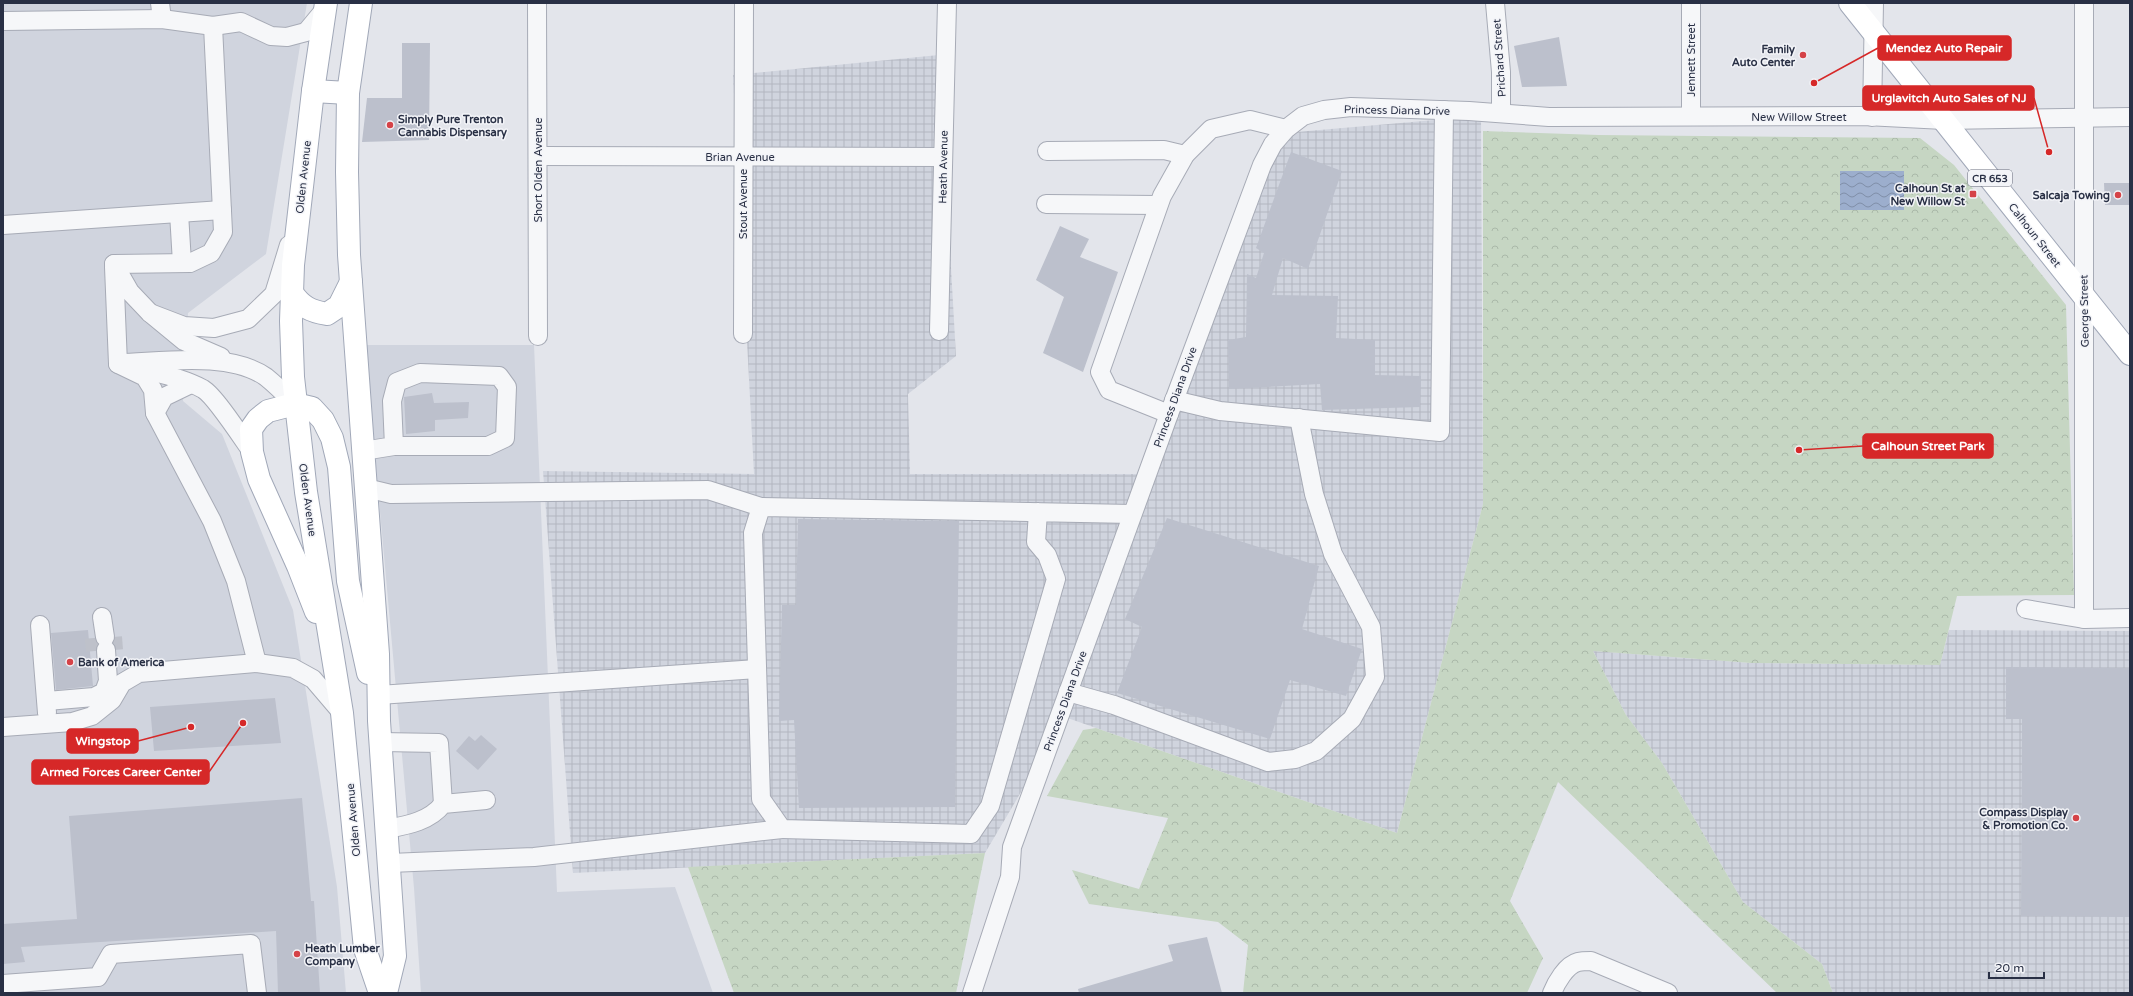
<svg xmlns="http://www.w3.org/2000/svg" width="2133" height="996" font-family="'Varela Round',sans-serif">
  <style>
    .built { fill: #d0d4de }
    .industrial { fill: url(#industrial-grid) }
    .forest { fill: url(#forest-crowns) }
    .water { fill: url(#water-waves) }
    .building { fill: #bcc0cc }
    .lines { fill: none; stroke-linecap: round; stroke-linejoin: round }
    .minor-tunnel { stroke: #bec1ca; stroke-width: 18; stroke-dasharray: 18 9; stroke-linecap: butt }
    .minor-casing { stroke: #a7abb6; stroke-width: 20 }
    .major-casing { stroke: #a1a8b8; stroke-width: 24 }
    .minor { stroke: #f6f7f9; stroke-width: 18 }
    .major { stroke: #fff; stroke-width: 22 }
    .poi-dot { fill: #d54348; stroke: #f3f4f8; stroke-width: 1.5 }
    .labels { text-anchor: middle; stroke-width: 3; stroke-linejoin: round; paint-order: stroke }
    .shield { fill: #f3f4f8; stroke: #666b7b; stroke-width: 1 }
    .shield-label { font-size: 10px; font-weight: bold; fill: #293045 }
    .poi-label { font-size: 11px; font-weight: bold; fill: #293045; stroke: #f3f4f8; text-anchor: end }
    .street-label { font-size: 11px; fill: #293045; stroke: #f3f4f8 }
    .leader { fill: none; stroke: #d62828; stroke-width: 1.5 }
    .callout-dot { fill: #d62828; stroke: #f3f4f8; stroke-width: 1.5 }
    .callout { fill: #d62828; stroke: #d62828; stroke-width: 1.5 }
    .callout-label { font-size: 12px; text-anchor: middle; font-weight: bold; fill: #fff }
  </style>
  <defs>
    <pattern id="industrial-grid" width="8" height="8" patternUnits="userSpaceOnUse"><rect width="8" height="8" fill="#d0d4de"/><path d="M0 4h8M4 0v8" fill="none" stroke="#b3b6c0"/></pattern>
    <pattern id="forest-crowns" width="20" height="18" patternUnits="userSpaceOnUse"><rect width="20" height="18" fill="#c6d6c3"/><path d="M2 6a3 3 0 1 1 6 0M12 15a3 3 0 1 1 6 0" fill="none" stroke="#aab8a9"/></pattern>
    <pattern id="water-waves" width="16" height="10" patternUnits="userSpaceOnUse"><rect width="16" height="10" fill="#9caecd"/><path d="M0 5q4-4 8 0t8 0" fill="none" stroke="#7f8ea8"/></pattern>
  </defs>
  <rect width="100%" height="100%" fill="#e3e5eb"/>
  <g class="built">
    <polygon points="3,3 307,3 266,254 188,313 183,401 222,434 293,610 337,887 346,993 3,993"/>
    <polygon points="365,345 534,345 557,892 675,887 713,993 421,993 414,888"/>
  </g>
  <g class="industrial">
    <polygon points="939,55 956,356 908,394 910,474 1137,474 1273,134 1481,116 1483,504 1397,833 1056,714 1040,760 985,853 573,873 543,471 754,474 733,75"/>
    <polygon points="1949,630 2130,631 2130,993 1833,993 1822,964 1743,902 1662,763 1626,715 1593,651 1751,663 1940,665"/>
  </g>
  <g class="forest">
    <polygon points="1483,131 1599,135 1920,138 1954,165 2066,305 2074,595 1957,596 1940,665 1751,663 1593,651 1626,715 1662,763 1743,902 1822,964 1833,993 1777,993 1558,782 1510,901 1543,958 1527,993 1243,993 1248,945 1218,922 1089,904 1072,870 1139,889 1168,818 1047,796 1083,730 1096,728 1397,833 1483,504"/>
    <polygon points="985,853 956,993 734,993 688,867"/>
  </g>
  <rect class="water" x="1840" y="171" width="64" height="39"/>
  <g class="building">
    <polygon points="1559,37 1567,86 1522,87 1514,46"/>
    <polygon points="402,43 430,43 429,140 362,142 367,98 402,98"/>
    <polygon points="1291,152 1342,171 1308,269 1283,258 1272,295 1338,296 1336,338 1375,340 1375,375 1421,376 1420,407 1322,410 1320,384 1229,389 1228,340 1246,337 1247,274 1256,278 1264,253 1256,248"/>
    <polygon points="2104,183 2130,183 2130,205 2105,205"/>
    <polygon points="1060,226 1089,239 1080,257 1118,272 1083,372 1043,353 1064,297 1036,280"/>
    <polygon points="432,393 434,403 469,402 468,418 435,420 435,431 406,434 404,397"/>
    <polygon points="1167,518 1319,566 1302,629 1362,649 1346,696 1290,680 1270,739 1117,693 1142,627 1125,619"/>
    <polygon points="798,519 959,521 955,807 799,808 794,720 779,721 782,605 796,605"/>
    <polygon points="88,630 93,686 56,690 51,633"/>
    <polygon points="2006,667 2130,668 2130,917 2021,916 2022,719 2006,719"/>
    <polygon points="275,698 281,743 154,751 150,707"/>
    <polygon points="481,735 497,749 478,770 456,751 469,736 475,741"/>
    <polygon points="302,798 311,901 314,901 320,993 278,993 276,931 21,947 25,962 3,964 3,924 77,919 69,816"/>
    <polygon points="1207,937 1222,993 1079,993 1078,989 1173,961 1168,945"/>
  </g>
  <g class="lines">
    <g class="minor-tunnel">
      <polyline points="113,637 114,650"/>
      <polyline points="94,638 95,651"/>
    </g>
    <g class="minor-casing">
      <g id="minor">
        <polyline points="160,3 162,19"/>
        <polyline points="537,3 538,336"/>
        <polyline points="1495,3 1501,72 1501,112"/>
        <polyline points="1691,3 1691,116"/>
        <polyline points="2084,3 2084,619"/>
        <polyline points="3,21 162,19 213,26 223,232 211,253 190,263 114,264"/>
        <polyline points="213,26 241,22 271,36 287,37 306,32 325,9"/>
        <polyline points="1872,117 1874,3"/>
        <polyline points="1047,151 1164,150 1185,155"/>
        <polyline points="538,156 943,157"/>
        <polyline points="1046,204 1158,205"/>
        <polyline points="179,213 182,263"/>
        <polyline points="3,225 222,210"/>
        <polyline points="114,264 130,292 150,313 184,341 221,357"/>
        <polyline points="114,267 118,364"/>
        <polyline points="150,313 184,326 214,328 248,319 274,294 289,245"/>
        <polyline points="939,331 947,3"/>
        <polyline points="743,334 744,3"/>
        <path d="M 119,363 C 162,362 229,351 266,377 C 276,385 286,395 295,404"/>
        <path d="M 138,368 C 160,374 183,378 203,389 C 215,396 242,438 252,452"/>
        <polyline points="1174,400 1220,411 1440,432 1444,110"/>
        <polyline points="155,413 164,397 191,384"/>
        <polyline points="1169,414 1109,390 1100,372 1162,196 1185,155 1211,129 1250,120 1286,129"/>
        <polyline points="363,451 394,446 488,446 505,438 507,387 499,376 420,373 397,382 392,401 394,446"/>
        <polyline points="366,488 391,494 708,490 761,507"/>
        <polyline points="1038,512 1036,542 1047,555 1056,579 990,806 971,834 782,829 761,799 753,533 761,507 1132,514"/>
        <polyline points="2026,609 2084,619 2130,618"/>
        <polyline points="102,617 105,637"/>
        <polyline points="40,625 47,713"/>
        <polyline points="257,663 293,668 313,679 342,713"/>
        <polyline points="1068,692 1114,705 1268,762 1295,759 1316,751 1352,719 1375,677 1371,627 1333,554 1314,494 1299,418"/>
        <polyline points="379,695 757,669"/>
        <polyline points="47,701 94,697 104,692 108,681 106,650"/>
        <polyline points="3,727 72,722 92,716 112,700 122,683 139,673 257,663 236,581 212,521 155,413 153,390 145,377 118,364"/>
        <polyline points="381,742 439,743 443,804"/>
        <path d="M 387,829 C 408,825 430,821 443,804 L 486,800"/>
        <polyline points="390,863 534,857 782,829"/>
        <polyline points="3,984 98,977 111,954 251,944 257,993"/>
        <polyline points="972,993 1010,877 1012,847 1169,414 1262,165 1273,144 1286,129 1303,116 1324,110 1351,107 1469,111 1549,117 1866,116 1944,120 2130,117"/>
        <path d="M 1552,993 C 1556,983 1566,965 1578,962 C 1582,961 1587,961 1591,961 L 1668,993"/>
      </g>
    </g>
    <g class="major-casing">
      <g id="major">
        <polyline points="326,3 313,91 293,265 291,321 293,377 306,492 342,713 365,949 380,993"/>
        <polyline points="361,3 348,93 347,172 349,255 378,654 379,721 395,956 386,993"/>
        <polyline points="1850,3 2130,354"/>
        <polyline points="313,91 348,93"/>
        <path d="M 292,293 C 302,307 310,311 327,314 L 339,306 L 351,282"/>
        <polyline points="316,612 298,566 259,479 252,452 251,429 258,419 268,411 295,404 312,408 323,420 332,438 339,467 348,581 368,673"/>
      </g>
    </g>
    <use href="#minor" class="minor"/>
    <use href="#major" class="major"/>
  </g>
  <g class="poi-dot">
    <circle cx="1803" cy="55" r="4"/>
    <circle cx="390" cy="125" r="4"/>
    <rect x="1969" y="190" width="8" height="8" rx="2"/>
    <circle cx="2118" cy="195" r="4"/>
    <circle cx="70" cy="662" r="4"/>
    <circle cx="2076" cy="818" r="4"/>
    <circle cx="297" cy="954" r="4"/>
  </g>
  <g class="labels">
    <rect class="shield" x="1968" y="170" width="44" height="16" rx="3"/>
    <g class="shield-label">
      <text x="1990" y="182">CR 653</text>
    </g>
    <g class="poi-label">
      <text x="1795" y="53">Family<tspan x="1795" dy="13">Auto Center</tspan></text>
      <text x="398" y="123" text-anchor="start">Simply Pure Trenton<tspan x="398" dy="13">Cannabis Dispensary</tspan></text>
      <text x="1965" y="192">Calhoun St at<tspan x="1965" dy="13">New Willow St</tspan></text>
      <text x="2110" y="199">Salcaja Towing</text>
      <text x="78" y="666" text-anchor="start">Bank of America</text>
      <text x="2068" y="816">Compass Display<tspan x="2068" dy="13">&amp; Promotion Co.</tspan></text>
      <text x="305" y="952" text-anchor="start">Heath Lumber<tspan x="305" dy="13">Company</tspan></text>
    </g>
    <g class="street-label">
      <text transform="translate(1499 58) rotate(-94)" y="4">Prichard Street</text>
      <text transform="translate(1691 60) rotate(-90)" y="4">Jennett Street</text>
      <text transform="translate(1397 110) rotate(1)" y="4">Princess Diana Drive</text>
      <text x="1799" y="121">New Willow Street</text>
      <text x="740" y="161">Brian Avenue</text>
      <text transform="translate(943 167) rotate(-89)" y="4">Heath Avenue</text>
      <text transform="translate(538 170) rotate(-90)" y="4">Short Olden Avenue</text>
      <text transform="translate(303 177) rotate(-84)" y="4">Olden Avenue</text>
      <text transform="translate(743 204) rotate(-90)" y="4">Stout Avenue</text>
      <text transform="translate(2035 235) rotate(52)" y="4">Calhoun Street</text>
      <text transform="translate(2084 311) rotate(-91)" y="4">George Street</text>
      <text transform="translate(1175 397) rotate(-70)" y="4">Princess Diana Drive</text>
      <text transform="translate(308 500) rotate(82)" y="4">Olden Avenue</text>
      <text transform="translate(1065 701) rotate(-70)" y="4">Princess Diana Drive</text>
      <text transform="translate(353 820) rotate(-95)" y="4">Olden Avenue</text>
    </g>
  </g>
  <path class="leader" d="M1814 83L1878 48M2049 152L2034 98M1799 450L1863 446M191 727L138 741M243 723L209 772"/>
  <g class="callout-dot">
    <circle cx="1814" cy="83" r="4"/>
    <circle cx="2049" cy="152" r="4"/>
    <circle cx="1799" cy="450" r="4"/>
    <circle cx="191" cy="727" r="4"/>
    <circle cx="243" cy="723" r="4"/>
  </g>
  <g class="callout">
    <rect x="1878" y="36" width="133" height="24" rx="4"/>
    <rect x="1863" y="86" width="171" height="24" rx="4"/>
    <rect x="1863" y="434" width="130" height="24" rx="4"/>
    <rect x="67" y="729" width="71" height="24" rx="4"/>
    <rect x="32" y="760" width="177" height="24" rx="4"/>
  </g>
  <g class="callout-label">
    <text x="1944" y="52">Mendez Auto Repair</text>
    <text x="1949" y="102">Urglavitch Auto Sales of NJ</text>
    <text x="1928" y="450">Calhoun Street Park</text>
    <text x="103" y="745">Wingstop</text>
    <text x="121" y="776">Armed Forces Career Center</text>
  </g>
  <rect width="2133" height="996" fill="none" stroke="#293045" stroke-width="8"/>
  <path d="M1989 972v6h55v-6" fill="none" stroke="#293045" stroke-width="2"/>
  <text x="1995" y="972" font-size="12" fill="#293045" stroke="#f3f4f8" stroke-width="3" paint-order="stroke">20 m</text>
</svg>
